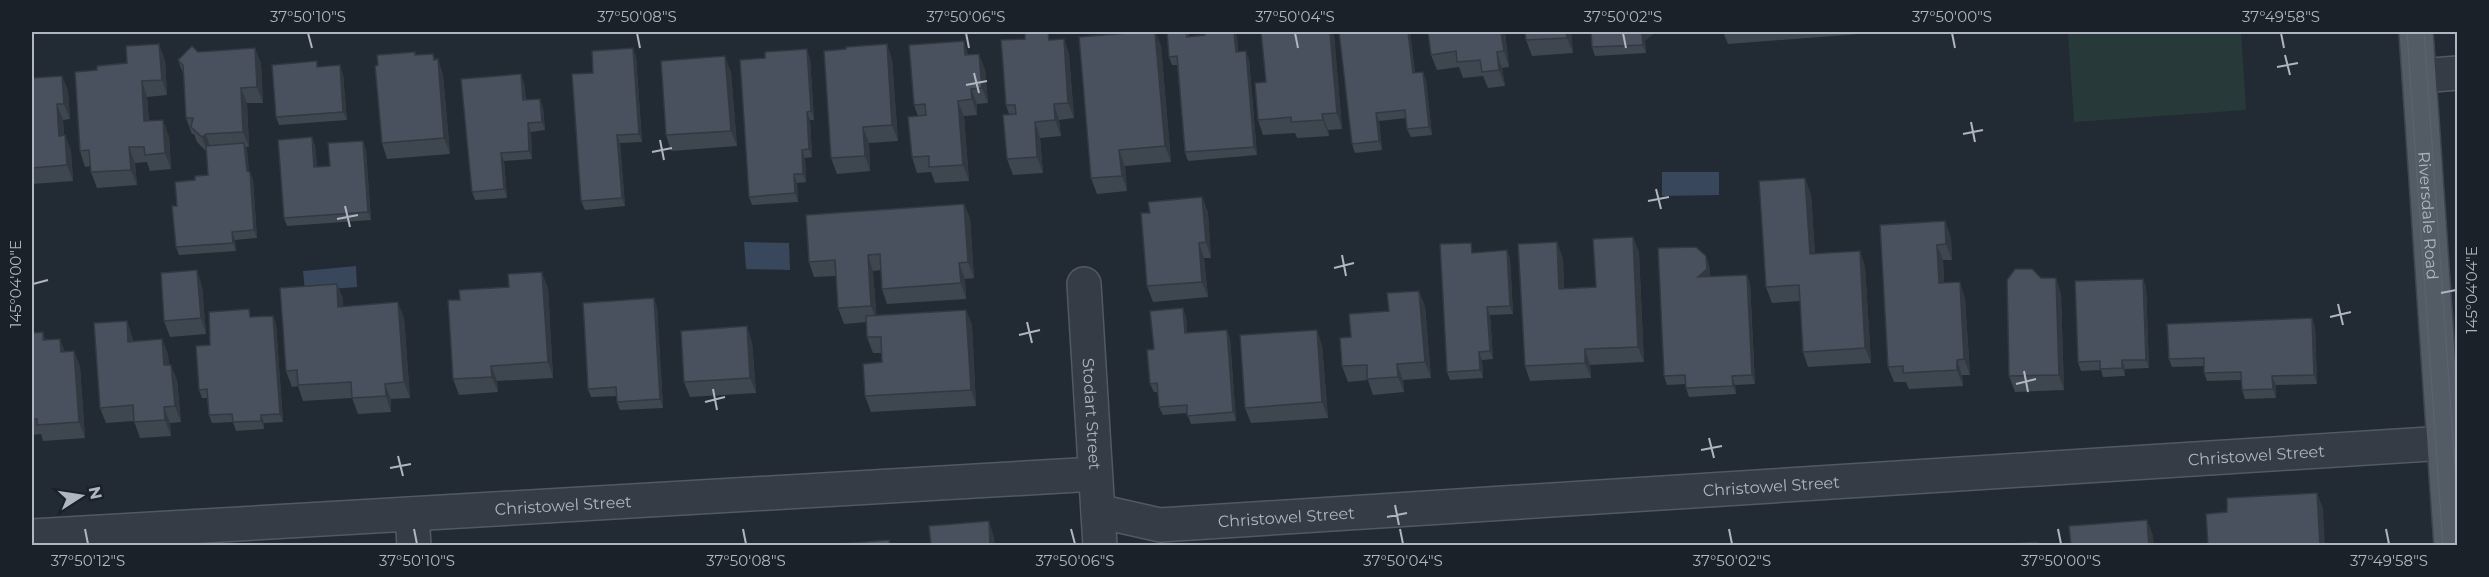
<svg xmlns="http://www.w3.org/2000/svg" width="2489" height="577" font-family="Montserrat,sans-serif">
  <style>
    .green { fill: #273939 }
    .water { fill: #39475c }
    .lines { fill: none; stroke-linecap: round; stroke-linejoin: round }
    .minor-casing { stroke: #525962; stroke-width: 36 }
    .major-casing { stroke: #3e454e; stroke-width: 36 }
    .minor { stroke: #353c45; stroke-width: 33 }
    .major { stroke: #535b65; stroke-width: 33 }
    .tram { stroke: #59626d; stroke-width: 1.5 }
    .wall { fill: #3e4650 }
    .shaded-wall { fill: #323941 }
    .building { fill: #48515d; stroke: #323941; stroke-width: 1.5 }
    .ticks { fill: none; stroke: #afb6c1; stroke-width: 2 }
    .labels { text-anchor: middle; stroke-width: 4.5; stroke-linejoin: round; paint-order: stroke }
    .street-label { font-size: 16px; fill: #afb6c1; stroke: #1a2129 }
    .neatline { fill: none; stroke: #afb6c1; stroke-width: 2 }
    .ticks-label { font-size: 15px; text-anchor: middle; fill: #afb6c1 }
  </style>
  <rect width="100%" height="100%" fill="#222a34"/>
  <polygon class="green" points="2108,32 2241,32 2246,110 2074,122 2068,34"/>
  <g class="water">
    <polygon points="1662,172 1719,172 1719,195 1662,196"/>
    <polygon points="744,242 789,243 790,270 746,269"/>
    <polygon points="356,266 357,287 305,291 303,271"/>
  </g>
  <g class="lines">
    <g class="minor-casing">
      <g id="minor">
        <polyline points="2419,76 2458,73"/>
        <path id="s1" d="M 1084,284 L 1100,546"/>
        <path id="s2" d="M 1098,511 L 1160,525 L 2445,443"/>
        <polyline points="412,514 414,546"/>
        <path id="s3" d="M 32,536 L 1095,474"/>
      </g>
    </g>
    <g class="major-casing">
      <g id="major">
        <path id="s4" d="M 2416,32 L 2451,546"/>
      </g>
    </g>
    <use href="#minor" class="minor"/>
    <use href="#major" class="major"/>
    <g class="tram">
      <polyline points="2407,32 2443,546"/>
      <polyline points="2424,32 2458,508"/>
    </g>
  </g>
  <g class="wall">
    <polygon points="1167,32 1188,32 1189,37 1205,35 1204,32 1235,32 1237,37 1238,52 1249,59 1257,155 1188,161 1185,152 1177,65 1172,65 1169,57"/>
    <polygon points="1339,32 1410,32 1415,73 1426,80 1432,135 1411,137 1407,129 1406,118 1379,121 1382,150 1355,153 1352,144"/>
    <polygon points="1428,32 1505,32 1509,67 1502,68 1505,86 1488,88 1483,76 1463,78 1459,67 1437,70 1431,55"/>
    <polygon points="1571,32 1573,53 1532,56 1526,40"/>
    <polygon points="1723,32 1873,32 1873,33 1728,44"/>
    <polygon points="1334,35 1342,129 1328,130 1329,136 1297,138 1295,133 1263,135 1258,120 1266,82"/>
    <polygon points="1064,39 1069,55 1074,118 1059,120 1061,136 1040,138 1043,173 1013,175 1007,159 1009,114 1006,105 1052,40"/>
    <polygon points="1645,41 1646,53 1595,56 1592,47"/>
    <polygon points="1161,46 1171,162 1125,166 1127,191 1097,194 1091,178"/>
    <polygon points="255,48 261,64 263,103 247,103 249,147 246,147 247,151 249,172 253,180 257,238 235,240 236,251 179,255 176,247 177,206 195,180 208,175 207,152 197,142 194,134 192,134 186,118 184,76 178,60 198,52"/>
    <polygon points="415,52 416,55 438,59 443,75 450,154 387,159 382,143 378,65"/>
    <polygon points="968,55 985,69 988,103 977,104 977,115 964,116 969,181 935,183 931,172 917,173 912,157 918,116 914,105"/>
    <polygon points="636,56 642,142 620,143 625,206 585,210 581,201 593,73"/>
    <polygon points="810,58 814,120 810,120 812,157 805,158 806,182 797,183 798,202 752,205 749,197"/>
    <polygon points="892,59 898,141 869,143 870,171 837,174 831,158"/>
    <polygon points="165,60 167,95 147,97 149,121 169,136 171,169 150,171 147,162 135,163 137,185 97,188 91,172 90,166 85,167 80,151 97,70"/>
    <polygon points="319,67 343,74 347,120 279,125 276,117"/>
    <polygon points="731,72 737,146 671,151 666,135"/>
    <polygon points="62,76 68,91 70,119 63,120 64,135 65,135 71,151 73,181 32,184 32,78"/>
    <polygon points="524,83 526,100 543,107 545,130 531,132 532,159 504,161 507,198 475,200 472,192"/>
    <polygon points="312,137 315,146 317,167 330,166 363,141 366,150 371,220 287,226 284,218"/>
    <polygon points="1811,194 1815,254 1860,251 1865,267 1871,363 1808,367 1803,352 1800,301 1772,303 1766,287"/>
    <polygon points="1202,197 1208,213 1211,258 1204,258 1208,297 1153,302 1147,286 1150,213"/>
    <polygon points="964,204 970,219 974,278 965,279 966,299 887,304 882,289 881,270 873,271 876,315 966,310 972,325 976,406 871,412 865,396 882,362 882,353 873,353 867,337 867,322 844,324 838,308 836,276 814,277 809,262"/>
    <polygon points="1880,225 1951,237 1952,260 1943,260 1944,283 1965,298 1970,375 1962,375 1963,386 1909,389 1906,382 1894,382 1888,367"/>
    <polygon points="1633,237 1639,253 1644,362 1590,365 1591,378 1530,381 1525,366 1563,258 1564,289 1596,287"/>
    <polygon points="1507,250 1510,259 1513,314 1490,315 1493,359 1482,360 1483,378 1450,380 1447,372 1475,253"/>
    <polygon points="1709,264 1710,276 1750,283 1755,384 1735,385 1736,394 1689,397 1686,388 1686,384 1667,385 1664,376"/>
    <polygon points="2041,278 2061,293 2064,390 2015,392 2009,376"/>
    <polygon points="2143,279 2146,287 2149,368 2125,369 2125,376 2103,377 2101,370 2081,371 2078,362"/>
    <polygon points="337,284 343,299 343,306 404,318 410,398 391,399 391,412 358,414 352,398 303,401 298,386 292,387 286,371"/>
    <polygon points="202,286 206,334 170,337 164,321"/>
    <polygon points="548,288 553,378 497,381 498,392 459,395 453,379 460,300"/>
    <polygon points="1425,306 1431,378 1403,380 1404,392 1373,395 1368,380 1348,382 1342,366 1351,337 1389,311"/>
    <polygon points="657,307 663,408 620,410 617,402 617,396 591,397 588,389"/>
    <polygon points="273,316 276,324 283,422 264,423 264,429 236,431 233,422 212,423 209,415 207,398 202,398 199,390 210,345 252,317"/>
    <polygon points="1186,316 1187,333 1227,330 1230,339 1236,421 1191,424 1187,413 1163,415 1159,407 1158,392 1154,392 1150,384 1154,349"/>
    <polygon points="2312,318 2315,327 2317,384 2276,385 2276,398 2245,399 2242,390 2242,380 2207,381 2204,373 2204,366 2172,367 2169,359"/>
    <polygon points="127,321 132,337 133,341 162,339 168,355 169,365 177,380 181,422 170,423 171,436 140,438 134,421 106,423 100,408"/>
    <polygon points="43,332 45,340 65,352 74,351 80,367 85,438 43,441 41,434 32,435 32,333"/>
    <polygon points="752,342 756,393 690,397 684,382"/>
    <polygon points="1322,345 1328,418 1251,423 1245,408"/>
  </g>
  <g class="shaded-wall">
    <polygon points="1156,32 1161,46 1171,162 1165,146"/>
    <polygon points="1234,32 1235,32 1237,37 1239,60 1236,52"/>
    <polygon points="1330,32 1333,32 1334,35 1342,129 1337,113"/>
    <polygon points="1408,32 1410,32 1416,81 1413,73"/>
    <polygon points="1501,32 1505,32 1509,67 1504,51"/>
    <polygon points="1566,32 1571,32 1573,53 1567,38"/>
    <polygon points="1642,32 1656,32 1645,41 1646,53 1643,45"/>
    <polygon points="1064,39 1069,55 1074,118 1068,103"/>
    <polygon points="964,41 969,57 965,55"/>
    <polygon points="159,44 165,60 167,95 162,80"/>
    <polygon points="887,44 892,59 898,141 892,125"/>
    <polygon points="255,48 261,64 263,103 257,87"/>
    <polygon points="633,48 636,56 642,142 639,134"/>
    <polygon points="807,49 810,58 814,120 811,111"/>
    <polygon points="1246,51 1249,59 1257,155 1254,147"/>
    <polygon points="1497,52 1502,68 1505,86 1499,70"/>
    <polygon points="433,54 439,69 438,59 443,75 450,154 444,138"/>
    <polygon points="979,54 985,69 988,103 982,88"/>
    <polygon points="725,56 731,72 737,146 731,131"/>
    <polygon points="340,65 343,74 347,120 343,112"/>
    <polygon points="1423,72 1426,80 1432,135 1429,127"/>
    <polygon points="521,74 524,83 526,108 523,100"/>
    <polygon points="62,76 68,91 70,119 64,104"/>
    <polygon points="142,81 147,97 150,137 144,121"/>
    <polygon points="241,88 247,103 249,147 243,132"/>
    <polygon points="971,89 977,104 977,115 972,99"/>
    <polygon points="540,99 543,107 545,130 542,122"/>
    <polygon points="958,101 964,116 969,181 963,165"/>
    <polygon points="57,104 63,120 65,151 59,136"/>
    <polygon points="1054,104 1059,120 1061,136 1055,120"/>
    <polygon points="807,112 810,120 812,157 809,149"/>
    <polygon points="1376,113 1379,121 1382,150 1379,141"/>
    <polygon points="1322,114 1328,130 1329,136 1323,120"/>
    <polygon points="163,120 169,136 171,169 165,153"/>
    <polygon points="1035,122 1040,138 1043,173 1037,157"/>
    <polygon points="528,123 531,132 532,159 529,151"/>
    <polygon points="863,127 869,143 870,171 865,156"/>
    <polygon points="206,134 211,149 208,153 202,137"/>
    <polygon points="65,135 71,151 73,181 67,165"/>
    <polygon points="617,135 620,143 625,206 622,198"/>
    <polygon points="312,137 315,146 318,175 314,167"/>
    <polygon points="363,141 366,150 371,220 368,212"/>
    <polygon points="244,143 247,151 250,179 247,171"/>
    <polygon points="129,147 135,163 137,185 131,170"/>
    <polygon points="802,150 805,158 806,182 803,174"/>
    <polygon points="1119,150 1125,166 1127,191 1122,176"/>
    <polygon points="501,153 504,161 507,198 504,189"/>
    <polygon points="250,172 253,180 257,238 254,230"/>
    <polygon points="794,174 797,183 798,202 795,193"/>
    <polygon points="1805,178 1811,194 1816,270 1810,254"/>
    <polygon points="1202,197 1208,213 1211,258 1206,242"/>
    <polygon points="964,204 970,219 974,278 968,262"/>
    <polygon points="1945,221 1951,237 1952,260 1946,244"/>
    <polygon points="232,232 235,240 236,251 233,243"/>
    <polygon points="1633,237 1639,253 1644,362 1638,347"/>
    <polygon points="1557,242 1563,258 1565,304 1559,289"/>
    <polygon points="1199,243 1204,258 1208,297 1202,282"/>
    <polygon points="1937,245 1943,260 1945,299 1939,283"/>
    <polygon points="1507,250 1510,259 1513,314 1510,306"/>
    <polygon points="1860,251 1865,267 1871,363 1865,348"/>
    <polygon points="868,255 873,271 877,321 871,306"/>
    <polygon points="1706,256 1709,264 1710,277 1698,277"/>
    <polygon points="959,263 965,279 966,299 961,283"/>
    <polygon points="197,270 202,286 206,334 201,318"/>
    <polygon points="542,272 548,288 553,378 548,362"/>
    <polygon points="1747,275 1750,283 1755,384 1752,375"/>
    <polygon points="2056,278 2061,293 2064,390 2059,375"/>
    <polygon points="2143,279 2146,287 2149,368 2146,360"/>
    <polygon points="1960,282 1965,298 1970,375 1964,359"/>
    <polygon points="337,284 343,299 344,322 338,307"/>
    <polygon points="1419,291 1425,306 1431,378 1425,362"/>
    <polygon points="654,298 657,307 663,408 660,399"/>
    <polygon points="398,302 404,318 410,398 404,382"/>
    <polygon points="1487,307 1490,315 1493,359 1490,351"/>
    <polygon points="1183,308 1186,316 1188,342 1185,333"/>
    <polygon points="966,310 972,325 976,406 971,390"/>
    <polygon points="273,316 276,324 283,422 280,414"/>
    <polygon points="2312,318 2315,327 2317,384 2314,375"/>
    <polygon points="127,321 132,337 134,357 128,342"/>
    <polygon points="747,326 752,342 756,393 750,378"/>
    <polygon points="1227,330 1230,339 1236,421 1233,412"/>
    <polygon points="1317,330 1322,345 1328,418 1322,402"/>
    <polygon points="60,339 66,354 61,352"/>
    <polygon points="162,339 168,355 170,381 164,365"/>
    <polygon points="1585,349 1590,365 1591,378 1585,363"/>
    <polygon points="74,351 80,367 85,438 79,422"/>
    <polygon points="1479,352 1482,360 1483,378 1480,370"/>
    <polygon points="1957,360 1962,375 1963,386 1957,370"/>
    <polygon points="2122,360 2125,369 2125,376 2122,368"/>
    <polygon points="1397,364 1403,380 1404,392 1398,377"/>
    <polygon points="171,365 177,380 181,422 175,406"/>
    <polygon points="491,366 497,381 498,392 492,377"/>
    <polygon points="1732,376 1735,385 1736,394 1733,386"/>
    <polygon points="2272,376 2276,385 2276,398 2273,389"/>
    <polygon points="385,384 391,399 391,412 386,396"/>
    <polygon points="164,407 170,423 171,436 165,420"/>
    <polygon points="261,415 264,423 264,429 261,421"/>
    <polygon points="2317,493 2323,508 2325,546 2320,546"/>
    <polygon points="2147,520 2153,535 2154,546 2149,546"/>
    <polygon points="989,521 994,537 995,546 990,546"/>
  </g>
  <g class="building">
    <polygon points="1048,32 1049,40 1064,39 1068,103 1054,104 1055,120 1035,122 1037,157 1007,159 1003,115 1016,114 1015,105 1006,105 1001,40 1025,39 1025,33"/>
    <polygon points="1140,32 1155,32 1165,146 1119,150 1122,176 1091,178 1079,37"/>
    <polygon points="1167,32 1186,32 1187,37 1205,35 1204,32 1234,32 1236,52 1246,51 1254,147 1185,152 1177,56 1169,57"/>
    <polygon points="1261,32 1330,32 1337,113 1322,114 1323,120 1291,122 1291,117 1258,120 1255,83 1266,82"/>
    <polygon points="1339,32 1408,32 1413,73 1423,72 1429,127 1407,129 1405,110 1376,113 1379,141 1352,144"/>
    <polygon points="1428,32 1501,32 1504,51 1497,52 1499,70 1482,72 1480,60 1457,62 1456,51 1431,55"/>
    <polygon points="1525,32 1566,32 1567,38 1526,40"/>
    <polygon points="1591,32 1643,32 1642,32 1643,45 1592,47"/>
    <polygon points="964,41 965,55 979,54 982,88 971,89 972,99 958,101 963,165 929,167 929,156 912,157 908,117 926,115 925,104 914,105 909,45"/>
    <polygon points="159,44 162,80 142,81 144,121 163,120 165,153 145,155 144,147 129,147 131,170 91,172 89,150 80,151 75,72 97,70 97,66 127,63 126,46"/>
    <polygon points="887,44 892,125 863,127 865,156 831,158 824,51 846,49 846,47"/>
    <polygon points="192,46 198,52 255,48 257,87 241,88 243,132 206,134 202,137 191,127 193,118 186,118 183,65 178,60"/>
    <polygon points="633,48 639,134 617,135 622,198 581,201 572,74 593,73 592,51"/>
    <polygon points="807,49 811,111 807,112 809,149 802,150 803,174 794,174 795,193 749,197 740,60 765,58 765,52"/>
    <polygon points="415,52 415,55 433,54 434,60 438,59 444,138 382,143 375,66 378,65 377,55"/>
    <polygon points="725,56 731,131 666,135 661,61"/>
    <polygon points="317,61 317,67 340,65 343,112 276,117 272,65"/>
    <polygon points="521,74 523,100 540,99 542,122 528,123 529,151 501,153 504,189 472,192 461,79"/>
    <polygon points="62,76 64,104 57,104 59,136 65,135 67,165 32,168 32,78"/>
    <polygon points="312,137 314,167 330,166 328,143 363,141 368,212 284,218 278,140"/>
    <polygon points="244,143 247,171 250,172 254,230 232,232 233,243 176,247 172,206 177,206 175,182 195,180 195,176 208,175 206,146"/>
    <polygon points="1805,178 1810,254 1860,251 1865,348 1803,352 1799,285 1766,287 1759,181"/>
    <polygon points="1202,197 1206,242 1199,243 1202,282 1147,286 1141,213 1150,213 1148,202"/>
    <polygon points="964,204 968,262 959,263 961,283 882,289 880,254 868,255 871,306 838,308 835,260 809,262 806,215"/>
    <polygon points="1945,221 1946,244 1937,245 1939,283 1960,282 1964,359 1957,360 1957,370 1903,373 1903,366 1888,367 1880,225"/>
    <polygon points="1633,237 1638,347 1585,349 1585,363 1525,366 1518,244 1557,242 1559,289 1596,287 1593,239"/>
    <polygon points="1471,243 1472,253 1507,250 1510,306 1487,307 1490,351 1479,352 1480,370 1447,372 1440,244"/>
    <polygon points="1696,247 1706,256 1707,269 1698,277 1747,275 1752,375 1732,376 1733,386 1686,388 1685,375 1664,376 1658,248"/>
    <polygon points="2015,269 2032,269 2041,278 2056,278 2059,375 2009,376 2007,280"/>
    <polygon points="197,270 201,318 164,321 161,273"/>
    <polygon points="542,272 548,362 491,366 492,377 453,379 448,300 460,300 459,290 509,287 508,274"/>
    <polygon points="2143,279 2146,360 2122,360 2122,368 2100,369 2100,361 2078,362 2075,281"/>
    <polygon points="337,284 338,307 398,302 404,382 385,384 386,396 352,398 351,382 298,385 297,370 286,371 280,288"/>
    <polygon points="1419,291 1425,362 1397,364 1398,377 1367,379 1367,365 1342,366 1340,338 1351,337 1349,314 1389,311 1387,293"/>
    <polygon points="654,298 660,399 617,402 616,387 588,389 583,303"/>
    <polygon points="1183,308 1185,333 1227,330 1233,412 1187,416 1187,405 1159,407 1157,383 1150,384 1147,350 1154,349 1150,311"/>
    <polygon points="249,309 250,317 273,316 280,414 261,415 261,421 233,422 232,414 209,415 207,389 199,390 196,346 210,345 209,312"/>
    <polygon points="966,310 971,390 865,396 863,364 882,362 881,337 867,337 866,316"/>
    <polygon points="2312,318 2314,375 2272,376 2273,389 2242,390 2241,372 2204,373 2204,358 2169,359 2167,324"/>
    <polygon points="127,321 128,342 162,339 164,365 171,365 175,406 164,407 165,420 134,422 133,405 100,408 94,323"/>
    <polygon points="747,326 750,378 684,382 681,331"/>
    <polygon points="1317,330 1322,402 1245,408 1240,335"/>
    <polygon points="43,332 43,340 60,339 61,352 74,351 79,422 37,425 37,419 32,419 32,333"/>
    <polygon points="2317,493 2320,546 2208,546 2206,514 2227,512 2227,498"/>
    <polygon points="2147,520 2149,546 2071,546 2069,526"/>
    <polygon points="989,521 990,546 931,546 929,526"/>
    <polygon points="889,540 890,546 818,546"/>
    <polygon points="2037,542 2038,546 2001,545"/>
  </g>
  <path class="ticks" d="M 308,33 L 312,48M 637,33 L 640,48M 966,33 L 969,48M 1295,33 L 1298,48M 1623,33 L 1626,48M 1952,33 L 1955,48M 2281,33 L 2284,48M 2285,55 L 2290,75M 2277,67 L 2298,63M 974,73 L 979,93M 966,85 L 987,81M 1971,122 L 1975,142M 1963,134 L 1983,130M 660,140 L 664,160M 652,152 L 672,148M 1656,189 L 1661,209M 1648,201 L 1669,197M 345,206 L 350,227M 337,219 L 358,215M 1342,255 L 1346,276M 1334,268 L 1354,263M 33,284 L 48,280M 2441,293 L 2456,290M 2338,304 L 2343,325M 2330,317 L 2351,312M 1027,322 L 1032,343M 1019,335 L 1040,330M 2024,371 L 2028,392M 2016,384 L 2036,379M 713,389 L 717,410M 705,402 L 725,397M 1709,438 L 1714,458M 1701,450 L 1722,446M 398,456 L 403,476M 390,468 L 411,464M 1395,505 L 1399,525M 1387,517 L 1407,513M 85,529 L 88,544M 414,529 L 417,544M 743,529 L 746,544M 1071,529 L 1075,544M 1400,529 L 1403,544M 1729,529 L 1732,544M 2058,529 L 2061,544M 2386,529 L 2389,544"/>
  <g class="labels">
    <g class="street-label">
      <text dy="6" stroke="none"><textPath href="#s4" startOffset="184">Riversdale Road</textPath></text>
      <text dy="6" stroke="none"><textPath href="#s1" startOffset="130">Stodart Street</textPath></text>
      <text dy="6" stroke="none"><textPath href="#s2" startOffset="1162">Christowel Street</textPath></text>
      <text dy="6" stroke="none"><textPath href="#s2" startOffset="676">Christowel Street</textPath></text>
      <text dy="6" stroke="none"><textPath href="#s3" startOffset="532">Christowel Street</textPath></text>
      <text dy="6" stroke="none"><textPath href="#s2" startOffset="190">Christowel Street</textPath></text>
    </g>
  </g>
  <rect width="2489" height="577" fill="none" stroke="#1a2129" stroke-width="66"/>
  <g transform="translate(81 496) rotate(78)" stroke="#1a2129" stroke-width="4.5" paint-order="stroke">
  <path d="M0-4.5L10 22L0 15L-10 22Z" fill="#afb6c1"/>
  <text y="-9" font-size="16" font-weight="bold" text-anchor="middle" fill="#afb6c1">N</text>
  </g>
  <rect x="33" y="33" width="2423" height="511" class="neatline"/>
  <g class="ticks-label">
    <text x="308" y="22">37°50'10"S</text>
    <text x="637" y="22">37°50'08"S</text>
    <text x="966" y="22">37°50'06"S</text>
    <text x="1295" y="22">37°50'04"S</text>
    <text x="1623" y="22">37°50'02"S</text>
    <text x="1952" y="22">37°50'00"S</text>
    <text x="2281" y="22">37°49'58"S</text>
    <text transform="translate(16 284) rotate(-90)" y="5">145°04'00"E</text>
    <text transform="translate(2472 290) rotate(-90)" y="5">145°04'04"E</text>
    <text x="88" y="566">37°50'12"S</text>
    <text x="417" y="566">37°50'10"S</text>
    <text x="746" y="566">37°50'08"S</text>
    <text x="1075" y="566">37°50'06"S</text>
    <text x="1403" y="566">37°50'04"S</text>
    <text x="1732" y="566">37°50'02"S</text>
    <text x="2061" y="566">37°50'00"S</text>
    <text x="2389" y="566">37°49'58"S</text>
  </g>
</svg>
